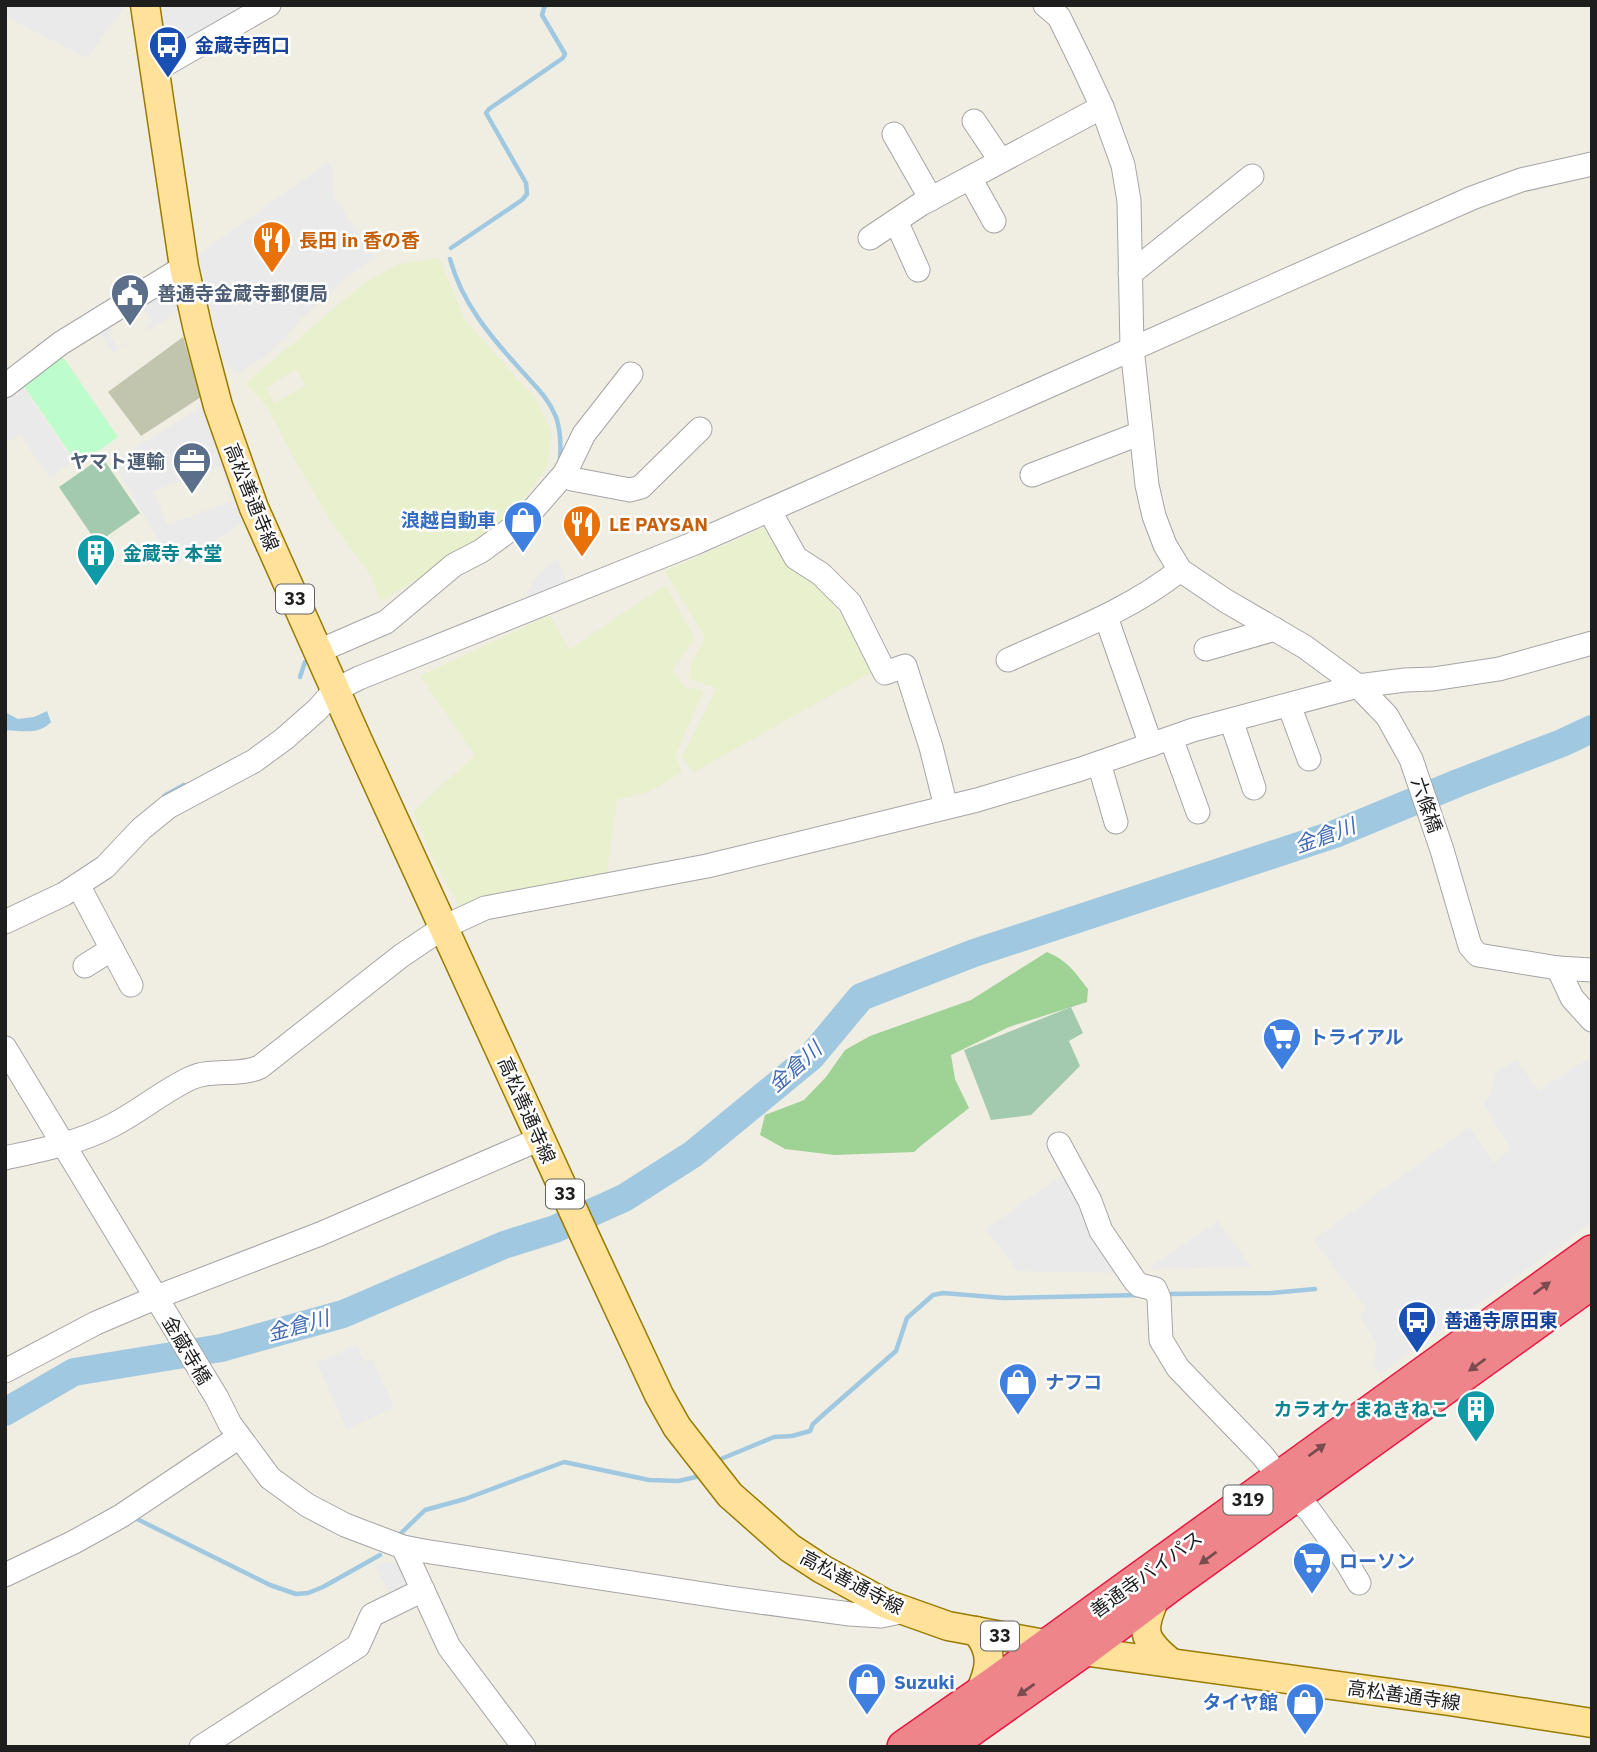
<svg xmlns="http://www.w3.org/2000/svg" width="1597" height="1752" font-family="'IBM Plex Sans','Noto Sans JP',sans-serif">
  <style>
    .construction { fill: #c2c5ae }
    .farmland { fill: #e9f0cd; fill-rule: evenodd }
    .forest { fill: #9fd295 }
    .cemetery { fill: #a3caae }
    .park { fill: #bdfdcb }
    .parking { fill: #eaeaea; fill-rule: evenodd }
    .water { fill: #a0c9e1 }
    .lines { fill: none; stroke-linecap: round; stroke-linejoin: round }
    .stream { stroke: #a0c9e1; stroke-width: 4.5 }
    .river { stroke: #a0c9e1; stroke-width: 28 }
    .minor-casing { stroke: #a5a5a5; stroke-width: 25 }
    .major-casing { stroke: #987b00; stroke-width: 31 }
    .highway-casing { stroke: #e71742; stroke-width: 36 }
    .minor { stroke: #fff; stroke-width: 23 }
    .major { stroke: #ffe199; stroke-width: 28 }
    .highway { stroke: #ed858a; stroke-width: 33 }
    .oneway { fill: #7b4c4f }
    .labels { text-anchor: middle; stroke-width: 5; stroke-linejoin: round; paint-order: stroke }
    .shield { fill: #fff; stroke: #626262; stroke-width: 2 }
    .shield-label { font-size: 18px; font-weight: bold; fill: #1e1e1e }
    .transit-label { font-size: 19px; font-weight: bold; fill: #164399; stroke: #fff; text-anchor: start }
    .food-label { font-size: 19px; font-weight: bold; fill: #c56008; stroke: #fff; text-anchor: start }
    .service-label { font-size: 19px; font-weight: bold; fill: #4e5e75; stroke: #fff; text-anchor: start }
    .street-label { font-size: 19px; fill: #1e1e1e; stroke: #fff }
    .shop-label { font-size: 19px; font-weight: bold; fill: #366cbe; stroke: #fff; text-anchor: start }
    .culture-label { font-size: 19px; font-weight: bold; fill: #0d838f; stroke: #fff; text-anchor: start }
    .water-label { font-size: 21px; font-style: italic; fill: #436cb5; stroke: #fff }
  </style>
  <rect width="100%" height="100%" fill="#f0ede3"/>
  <polygon class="construction" points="183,337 201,397 141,436 108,392"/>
  <g class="farmland">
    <path d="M 439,258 L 465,320 L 536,399 L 552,434 L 547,467 L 516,510 L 482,540 L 381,601 L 371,576 L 332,523 L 294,458 L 267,407 L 246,383 L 362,285 L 398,264 ZM 296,369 L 306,385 L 275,403 L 266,388 Z"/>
    <polygon points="770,525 846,621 874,671 694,772 682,757 717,688 689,679 690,666 705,637 665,571"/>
    <polygon points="665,585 695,638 673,670 685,688 704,690 675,756 682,772 650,791 617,800 606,879 462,910 433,859 413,812 475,755 420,676 550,615 569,650"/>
  </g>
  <path class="forest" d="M 1047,952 C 1068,961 1074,971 1088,989 L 1087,1002 L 1009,1027 L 951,1055 L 955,1079 L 969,1108 L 923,1144 L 914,1152 L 835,1155 L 785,1149 L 760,1135 L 765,1115 L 804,1100 L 826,1077 L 845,1050 L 870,1036 L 971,1000 Z"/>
  <g class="cemetery">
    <polygon points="102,457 140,513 97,543 59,487"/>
    <polygon points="1071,1007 1083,1033 1069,1041 1080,1066 1031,1115 991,1120 964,1050"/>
  </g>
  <polygon class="park" points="63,357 118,437 78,465 23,385"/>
  <g class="parking">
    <polygon points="5,5 126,5 87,58 5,16"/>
    <polygon points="160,5 238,5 241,10 167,50"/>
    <polygon points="328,162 333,170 334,197 375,257 345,279 299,321 286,337 264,357 237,374 223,360 208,301 198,255"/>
    <path d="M 165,289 L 177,305 L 178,311 L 114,353 L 97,328 ZM 143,307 L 153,322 L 147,326 L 148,330 L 118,349 L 109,334 L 113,331 L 109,325 L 134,308 L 137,311 Z"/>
    <polygon points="22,386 73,461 50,478 20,435 5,444 5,398"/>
    <path d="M 201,407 L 246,521 L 174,566 L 113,462 ZM 220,466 L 233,501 L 167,525 L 154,491 Z"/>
    <polygon points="558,558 567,585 531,601 527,592 532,587 530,583"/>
    <polygon points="1592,1056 1592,1223 1380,1374 1374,1365 1376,1343 1359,1315 1367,1309 1313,1240 1470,1127 1494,1163 1511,1149 1484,1105 1491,1092 1496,1072 1516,1060 1539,1091"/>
    <polygon points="1068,1171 1123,1273 1018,1271 986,1229"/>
    <polygon points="1218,1221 1251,1267 1148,1269"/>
    <polygon points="357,1345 364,1362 373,1359 394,1408 347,1429 317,1363"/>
    <polygon points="386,1561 406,1567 414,1585 392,1599 376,1566"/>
  </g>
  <path class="water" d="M 47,711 L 51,722 C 39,735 22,731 5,730 L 5,712 L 18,719 L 34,717 Z"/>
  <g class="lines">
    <g class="stream">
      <polyline points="451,248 522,200 527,194 526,183 486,113 489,109 563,58 565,54 542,15 544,8 546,5"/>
      <path d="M 450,259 C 462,303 490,336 520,369 C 534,385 548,397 556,417 C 561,431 561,445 560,460"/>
      <polyline points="300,677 305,662"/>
      <polyline points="164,796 184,785"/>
      <polyline points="1166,1294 1271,1293 1315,1289"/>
      <polyline points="721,1459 774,1437 792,1436 810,1431 813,1424 824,1414 896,1351 907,1318 933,1295 943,1293 1004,1298 1140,1295"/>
      <polyline points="133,1519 135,1518 270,1585 296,1594 308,1593 323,1587 380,1555"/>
      <polyline points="396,1538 425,1510 465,1499 564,1462 649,1480 678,1481 696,1477"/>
    </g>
    <polyline class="river" points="5,1412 74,1372 221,1348 343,1314 504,1245 555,1229 624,1198 693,1154 811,1057 861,997 974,953 1335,834 1458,783 1562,743 1592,729"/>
    <g class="minor-casing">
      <g id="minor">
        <polyline points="1045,5 1059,17 1083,66 1102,107 1123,165 1129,201 1132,348 1147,485 1154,516 1165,545 1180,570 1226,601 1305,647 1358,686 1387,716 1411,759 1442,850 1470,946 1478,955 1558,968 1592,970"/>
        <polyline points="166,64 269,5"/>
        <polyline points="974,121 1001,161"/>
        <polyline points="894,134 931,199"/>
        <polyline points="970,178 994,221"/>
        <polyline points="896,221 918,270"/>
        <polyline points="870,238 921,204 1102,107"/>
        <polyline points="1130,274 1252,176"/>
        <polyline points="5,386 61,343 184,267"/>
        <polyline points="565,473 572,479 630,490 641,487 700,429"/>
        <polyline points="1032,475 1141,433"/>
        <polyline points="769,510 796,558 821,574 850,603 885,673 905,666 931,747 946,807"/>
        <polyline points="1106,617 1151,745"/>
        <polyline points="1206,649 1275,629"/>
        <polyline points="319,651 386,622 454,565 481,551 511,529 532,511 565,473 584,434 631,374"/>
        <path d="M 1008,660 C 1067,633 1129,611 1180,570"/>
        <polyline points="1289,705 1309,759"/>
        <polyline points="1231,720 1254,788"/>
        <polyline points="1171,738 1198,812"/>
        <polyline points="1099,763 1116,822"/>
        <polyline points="78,885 131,985"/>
        <polyline points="5,922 64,894 105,867 141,829 168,807 254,761 284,739 317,710 335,690 359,678 695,543 1472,198 1521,180 1592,164"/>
        <polyline points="85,966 112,949"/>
        <polyline points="1558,968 1572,998 1592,1020"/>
        <polyline points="5,1048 217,1398 230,1424 270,1478 307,1505 345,1525 403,1547 424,1551 730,1598 850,1614 881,1616 905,1611"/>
        <polyline points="1059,1144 1090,1201 1101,1231 1116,1253 1135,1281 1139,1285 1155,1289 1159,1298 1161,1340 1178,1368 1262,1455 1295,1497 1309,1510 1346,1561 1359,1583"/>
        <path d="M 5,1158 C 42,1150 79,1143 113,1125 C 140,1111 163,1091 191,1078 C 213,1068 238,1077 260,1067 L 401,956 L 444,927 L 485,908 L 707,866 L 977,800 L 1081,769 L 1193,730 L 1358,686 L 1405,680 L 1433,679 L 1499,669 L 1592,643"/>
        <polyline points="5,1371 96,1323 162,1295 320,1234 540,1139"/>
        <polyline points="403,1547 449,1647 524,1747"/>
        <polyline points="5,1575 74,1542 121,1516 239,1437"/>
        <polyline points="201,1747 358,1646 372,1615 423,1590"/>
      </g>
    </g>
    <g class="major-casing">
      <g id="major">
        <polyline points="145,5 184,267 198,330 218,406 254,508 359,743 589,1245 659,1395 677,1427 730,1495 790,1548 822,1569 886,1604 948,1626 1082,1651 1449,1701 1592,1723"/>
        <path d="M 1156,1596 C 1141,1630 1141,1638 1170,1662"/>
        <path d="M 976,1631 C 995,1652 990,1671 979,1694"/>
      </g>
    </g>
    <g class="highway-casing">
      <g id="highway">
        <polyline points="904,1747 994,1684 1592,1252"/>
        <polyline points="946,1747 1082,1651 1173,1583 1592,1282"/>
      </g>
    </g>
    <use href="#minor" class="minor"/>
    <use href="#major" class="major"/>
    <use href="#highway" class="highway"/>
  </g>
  <defs><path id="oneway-solid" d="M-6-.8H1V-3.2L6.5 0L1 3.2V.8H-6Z" transform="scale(1.75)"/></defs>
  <g class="oneway">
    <use href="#oneway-solid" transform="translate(1542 1288) rotate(-36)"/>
    <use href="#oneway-solid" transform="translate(1477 1365) rotate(144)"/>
    <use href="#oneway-solid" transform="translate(1317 1450) rotate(-36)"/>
    <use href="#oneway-solid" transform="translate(1208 1558) rotate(144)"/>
    <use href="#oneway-solid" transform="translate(1026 1690) rotate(145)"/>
  </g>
  <defs>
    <g id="bus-pin" transform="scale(2.0125)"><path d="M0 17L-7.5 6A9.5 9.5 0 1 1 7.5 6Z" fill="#1a4fb4" stroke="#fff"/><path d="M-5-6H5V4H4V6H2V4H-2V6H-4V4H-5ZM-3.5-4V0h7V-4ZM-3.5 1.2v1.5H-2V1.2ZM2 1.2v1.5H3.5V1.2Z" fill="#fff"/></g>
    <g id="restaurant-pin" transform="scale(2.0125)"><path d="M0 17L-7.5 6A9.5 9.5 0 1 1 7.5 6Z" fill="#e8710a" stroke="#fff"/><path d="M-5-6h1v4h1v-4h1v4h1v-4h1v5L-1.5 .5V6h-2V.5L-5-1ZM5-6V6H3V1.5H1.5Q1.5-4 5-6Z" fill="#fff"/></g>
    <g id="civic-pin" transform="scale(2.0125)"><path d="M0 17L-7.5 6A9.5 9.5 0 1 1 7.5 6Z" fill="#5c6f8a" stroke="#fff"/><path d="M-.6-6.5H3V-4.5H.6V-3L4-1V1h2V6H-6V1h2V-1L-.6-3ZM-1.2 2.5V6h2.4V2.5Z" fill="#fff"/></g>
    <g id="office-pin" transform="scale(2.0125)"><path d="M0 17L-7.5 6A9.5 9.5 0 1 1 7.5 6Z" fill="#5c6f8a" stroke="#fff"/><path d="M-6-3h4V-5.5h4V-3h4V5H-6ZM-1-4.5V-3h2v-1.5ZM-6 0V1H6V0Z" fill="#fff"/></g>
    <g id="shop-pin" transform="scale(2.0125)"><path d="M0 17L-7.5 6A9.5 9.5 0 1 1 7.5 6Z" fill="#3f7fe0" stroke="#fff"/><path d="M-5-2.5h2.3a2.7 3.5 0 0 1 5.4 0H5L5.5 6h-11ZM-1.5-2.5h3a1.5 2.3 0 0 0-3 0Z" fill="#fff"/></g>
    <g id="building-pin" transform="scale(2.0125)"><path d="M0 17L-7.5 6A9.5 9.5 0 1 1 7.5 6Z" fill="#0f9aa8" stroke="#fff"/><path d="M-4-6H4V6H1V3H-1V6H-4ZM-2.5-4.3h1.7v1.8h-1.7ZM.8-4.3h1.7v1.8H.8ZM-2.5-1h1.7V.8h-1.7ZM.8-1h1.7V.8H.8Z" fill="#fff"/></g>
    <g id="supermarket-pin" transform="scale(2.0125)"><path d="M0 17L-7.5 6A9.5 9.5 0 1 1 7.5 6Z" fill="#3f7fe0" stroke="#fff"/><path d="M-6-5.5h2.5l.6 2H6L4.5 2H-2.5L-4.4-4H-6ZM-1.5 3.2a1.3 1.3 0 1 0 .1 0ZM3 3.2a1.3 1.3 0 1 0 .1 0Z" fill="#fff"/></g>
  </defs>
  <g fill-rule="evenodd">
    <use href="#bus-pin" x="168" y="45"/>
    <use href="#restaurant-pin" x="272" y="240"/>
    <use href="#civic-pin" x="130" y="293"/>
    <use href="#office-pin" x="192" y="461"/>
    <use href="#shop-pin" x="523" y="520"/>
    <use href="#restaurant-pin" x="582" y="524"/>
    <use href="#building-pin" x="96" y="553"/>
    <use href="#supermarket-pin" x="1282" y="1037"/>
    <use href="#bus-pin" x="1417" y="1320"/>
    <use href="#shop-pin" x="1018" y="1382"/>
    <use href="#building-pin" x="1476" y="1409"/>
    <use href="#supermarket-pin" x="1312" y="1561"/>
    <use href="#shop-pin" x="867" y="1682"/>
    <use href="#shop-pin" x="1305" y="1702"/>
  </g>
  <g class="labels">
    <g class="shield">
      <rect x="276" y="584.5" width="38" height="29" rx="5"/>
      <rect x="546" y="1179.5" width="38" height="29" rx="5"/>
      <rect x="1223.5" y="1485.5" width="49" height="29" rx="5"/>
      <rect x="981" y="1621.5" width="38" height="29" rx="5"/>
    </g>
    <g class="shield-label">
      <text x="295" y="605">33</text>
      <text x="565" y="1200">33</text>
      <text x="1248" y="1506">319</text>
      <text x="1000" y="1642">33</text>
    </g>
    <g class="transit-label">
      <text x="195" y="52">金蔵寺西口</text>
      <text x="1444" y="1327">善通寺原田東</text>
    </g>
    <g class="food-label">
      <text x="299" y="247">長田 in 香の香</text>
      <text x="609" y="531">LE PAYSAN</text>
    </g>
    <g class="service-label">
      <text x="157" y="300">善通寺金蔵寺郵便局</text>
      <text x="165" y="468" text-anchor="end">ヤマト運輸</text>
    </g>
    <g class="street-label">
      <text transform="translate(252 497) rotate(68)" y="7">高松善通寺線</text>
      <text transform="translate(1427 805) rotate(71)" y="7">六條橋</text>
      <text transform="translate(527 1110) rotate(66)" y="7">高松善通寺線</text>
      <text transform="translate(187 1350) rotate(59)" y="7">金蔵寺橋</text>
      <text transform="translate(1146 1574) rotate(-36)" y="7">善通寺バイパス</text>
      <text transform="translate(852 1582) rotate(28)" y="7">高松善通寺線</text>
      <text transform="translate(1404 1695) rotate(8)" y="7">高松善通寺線</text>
    </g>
    <g class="shop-label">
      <text x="496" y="527" text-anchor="end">浪越自動車</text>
      <text x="1309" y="1044">トライアル</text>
      <text x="1045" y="1389">ナフコ</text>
      <text x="1339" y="1568">ローソン</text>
      <text x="894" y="1689">Suzuki</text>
      <text x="1278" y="1709" text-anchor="end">タイヤ館</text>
    </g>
    <g class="culture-label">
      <text x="123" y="560">金蔵寺 本堂</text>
      <text x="1449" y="1416" text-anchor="end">カラオケ まねきねこ</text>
    </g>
    <g class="water-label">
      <text transform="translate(1325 836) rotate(-20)" y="7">金倉川</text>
      <text transform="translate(795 1067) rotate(-42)" y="7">金倉川</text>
      <text transform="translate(298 1326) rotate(-15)" y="7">金倉川</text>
    </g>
  </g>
  <rect width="1597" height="1752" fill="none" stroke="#1e1e1e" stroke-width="14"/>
</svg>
